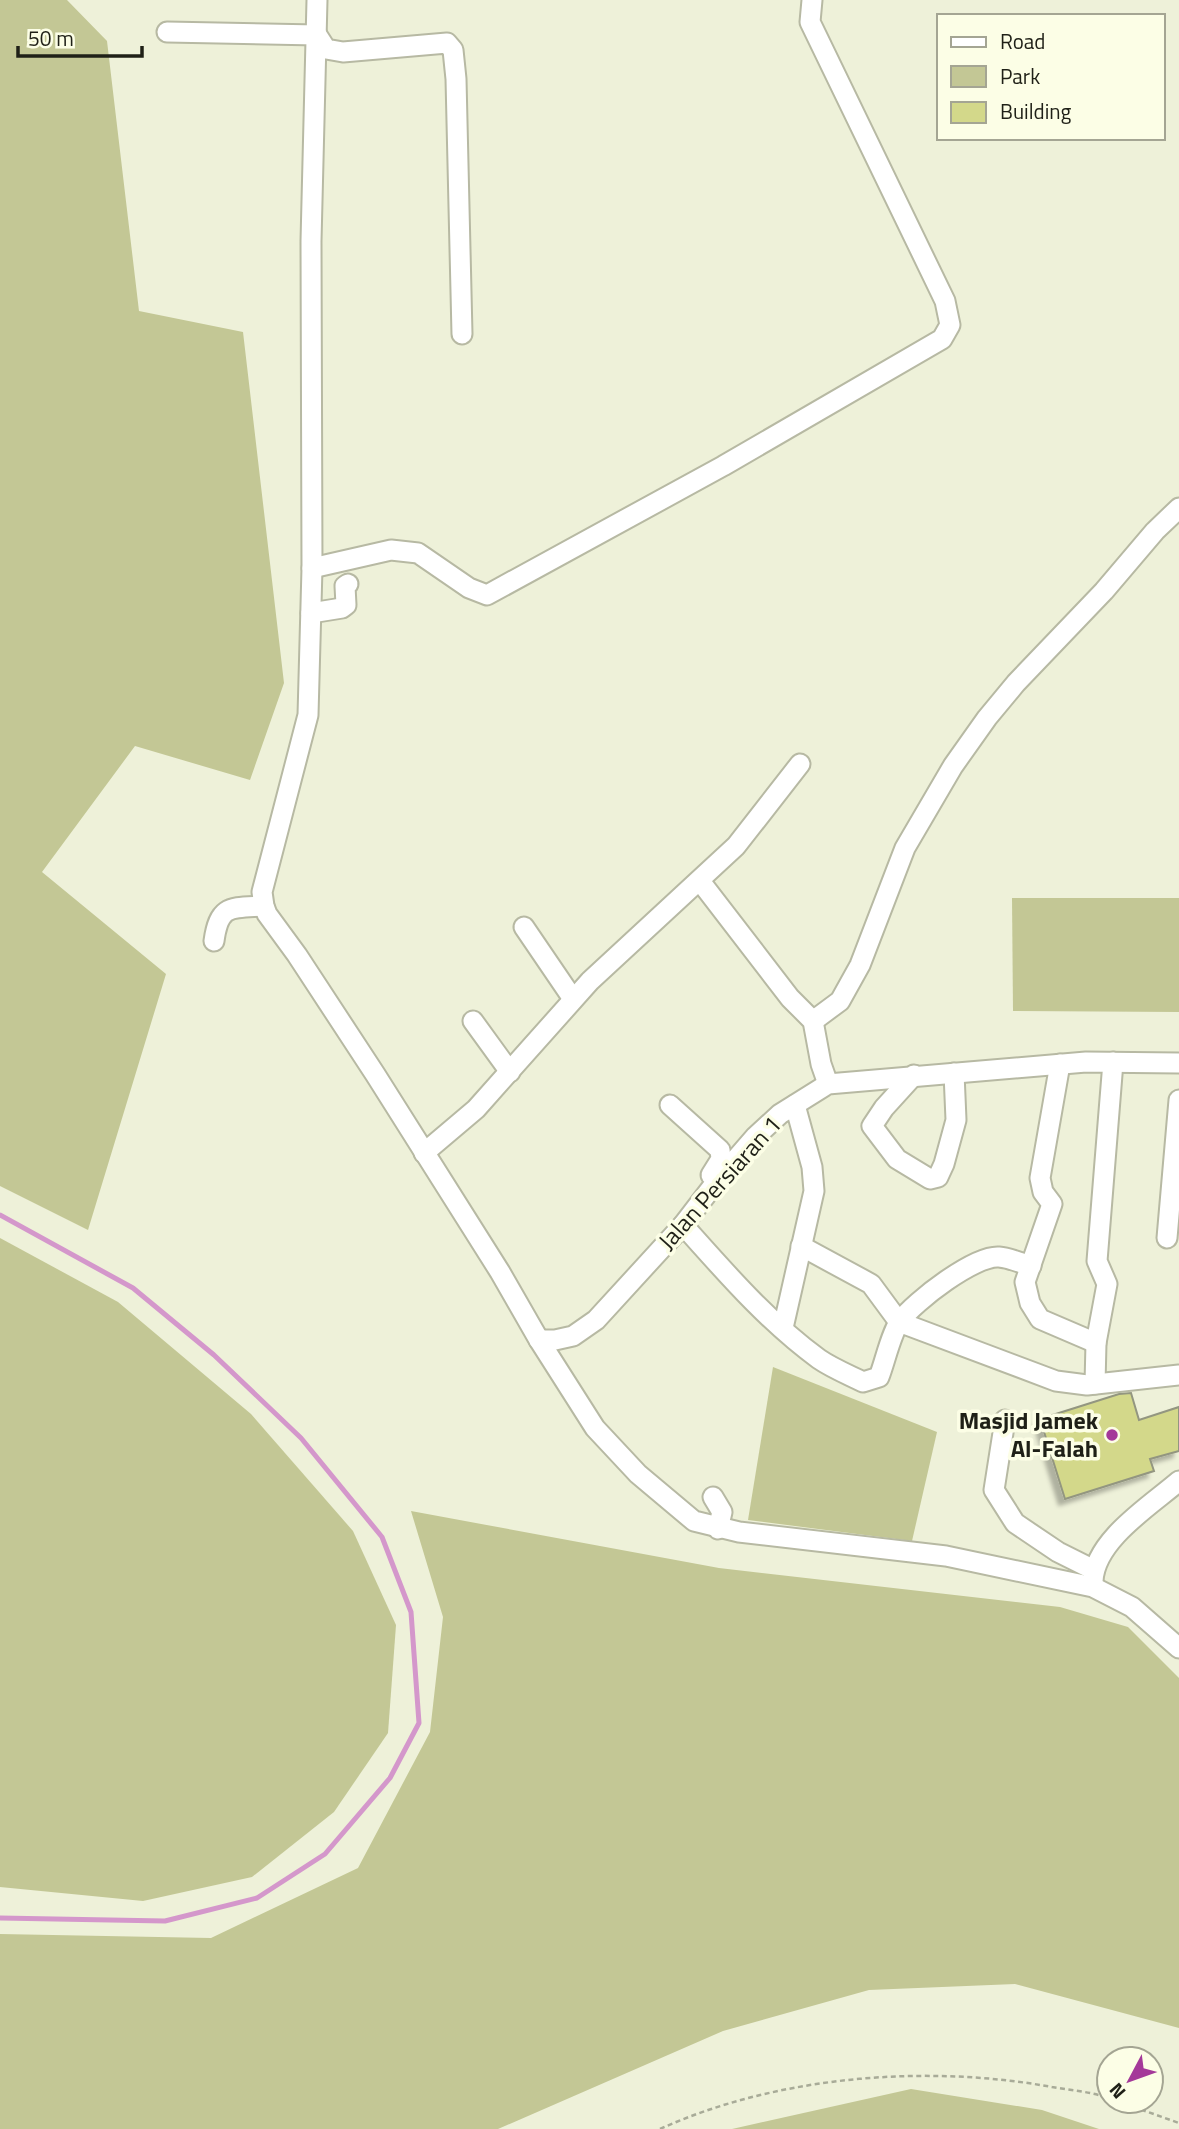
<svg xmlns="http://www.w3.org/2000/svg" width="1179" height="2129" font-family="'Titillium Web',sans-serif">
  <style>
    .green { fill: #c3c795 }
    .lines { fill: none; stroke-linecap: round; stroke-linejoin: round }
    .stream { stroke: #d497cb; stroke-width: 5 }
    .building { fill: #d3d88a; stroke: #939680; stroke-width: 2; filter: url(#shadow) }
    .minor-casing { stroke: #b7b9a3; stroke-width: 23 }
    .path { stroke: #a8ab98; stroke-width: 2.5; stroke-dasharray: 5 3.5; stroke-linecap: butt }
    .minor { stroke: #fff; stroke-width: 19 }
    .poi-dot { fill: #a43999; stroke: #fcfee6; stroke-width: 2.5 }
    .labels { text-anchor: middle; stroke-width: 7; stroke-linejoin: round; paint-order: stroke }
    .street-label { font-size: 24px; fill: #1f2017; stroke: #fcfee6 }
    .poi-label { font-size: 24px; font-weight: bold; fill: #1f2017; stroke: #fcfee6; text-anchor: end }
  </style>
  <defs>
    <filter id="shadow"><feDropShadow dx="-6" dy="6" stdDeviation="2" flood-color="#0004"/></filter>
  </defs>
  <rect width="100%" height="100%" fill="#eef1d9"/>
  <g class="green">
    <polygon points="0,0 67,0 107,41 139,311 243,332 284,683 250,780 135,746 42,872 166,974 88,1230 0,1186"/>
    <polygon points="1012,898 1179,898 1179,1012 1013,1011"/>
    <polygon points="0,1238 118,1302 251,1414 353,1531 396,1625 388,1733 334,1812 252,1877 143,1901 0,1887"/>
    <polygon points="773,1367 937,1432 912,1541 748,1520"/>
    <polygon points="411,1511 719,1568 1060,1607 1128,1627 1179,1678 1179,2028 1015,1984 869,1990 723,2031 498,2129 0,2129 0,1934 211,1938 358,1868 430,1732 443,1617"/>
    <polygon points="911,2089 1042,2110 1099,2129 732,2129"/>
  </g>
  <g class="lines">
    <polyline class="stream" points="0,1215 133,1288 214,1355 301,1438 382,1537 411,1612 419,1723 390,1778 325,1854 257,1898 165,1921 0,1918"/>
  </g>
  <polygon class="building" points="1131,1393 1139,1420 1179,1407 1179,1451 1150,1459 1154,1471 1065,1499 1040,1419 1119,1394"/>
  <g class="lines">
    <g class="minor-casing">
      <g id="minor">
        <polyline points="317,0 311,241 312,568 308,715 262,892 264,906 267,914 297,955 375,1074 500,1272 539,1340 595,1428 638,1474 694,1521 739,1532 946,1556 1093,1587 1132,1607 1179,1648"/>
        <polyline points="167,32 317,35 326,49 343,52 447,43 453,50 456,79 462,334"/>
        <polyline points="312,568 391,550 418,553 469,588 487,595 723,466 942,339 950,325 945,301 810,22 812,0"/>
        <polyline points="311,613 342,608 346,605 345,586 348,584"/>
        <polyline points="700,881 790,998 813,1021 821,1064 828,1084"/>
        <polyline points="524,927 573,999"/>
        <path d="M 214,941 C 219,904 231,908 264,906"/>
        <polyline points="473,1021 510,1072"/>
        <polyline points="813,1021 840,1001 860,965 905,848 953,766 987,718 1016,683 1104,591 1155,531 1179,508"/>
        <polyline points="1060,1064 1040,1178 1043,1192 1052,1204 1025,1282 1030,1303 1040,1319 1096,1343"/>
        <polyline points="914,1075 884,1108 872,1126 897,1159 930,1179 938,1177 944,1164 956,1120 954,1073"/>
        <polyline points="670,1105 720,1150 721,1159 711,1175"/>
        <polyline points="424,1153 476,1109 590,981 736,846 800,764"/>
        <path d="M 683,1225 C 725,1272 768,1322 819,1359 C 832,1368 849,1375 863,1382 L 879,1377 C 885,1362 891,1333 900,1321 C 915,1301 975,1255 999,1257 C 1010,1258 1021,1263 1031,1266"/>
        <polyline points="1167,1238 1179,1100"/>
        <polyline points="801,1246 871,1284 899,1322 1056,1381 1087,1385 1179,1375"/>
        <polyline points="783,1328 814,1191 812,1167 795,1105"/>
        <polyline points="539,1340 555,1340 573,1336 596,1320 683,1225 716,1182 755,1137 780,1114 828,1084 1086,1062 1179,1063"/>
        <polyline points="1095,1384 1096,1343 1107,1284 1097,1261 1113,1062"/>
        <polyline points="1005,1420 994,1490 1015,1523 1058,1552 1094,1570"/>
        <polyline points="713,1497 722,1512 718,1529"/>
        <path d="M 1093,1581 C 1095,1540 1150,1506 1179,1481"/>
      </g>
    </g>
    <g class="path">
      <polyline points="1117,2101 1179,2123"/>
      <path d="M 660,2129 C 777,2076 926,2064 1052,2087 C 1071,2090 1091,2092 1109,2098"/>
    </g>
    <use href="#minor" class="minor"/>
  </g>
  <circle class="poi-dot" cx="1112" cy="1435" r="7"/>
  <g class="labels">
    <g class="street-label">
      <text transform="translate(720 1183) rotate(-48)" y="8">Jalan Persiaran 1</text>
    </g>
    <g class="poi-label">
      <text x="1098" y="1429">Masjid Jamek<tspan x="1098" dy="28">Al-Falah</tspan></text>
    </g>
  </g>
  <rect x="937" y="14" width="228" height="126" fill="#fcfee6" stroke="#a4a593" stroke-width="2"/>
  <rect x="951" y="37" width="35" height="10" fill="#ffffff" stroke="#a4a593" stroke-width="2"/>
  <text x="1000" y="49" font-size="21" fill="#1f2017">Road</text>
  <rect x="951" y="66" width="35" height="21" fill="#c3c795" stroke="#a4a593" stroke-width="2"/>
  <text x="1000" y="84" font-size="21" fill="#1f2017">Park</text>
  <rect x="951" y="102" width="35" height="21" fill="#d3d88a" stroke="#a4a593" stroke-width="2"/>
  <text x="1000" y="119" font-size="21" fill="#1f2017">Building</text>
  <g transform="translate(1130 2080) rotate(229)"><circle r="33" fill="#fcfee6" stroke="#a4a593" stroke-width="2"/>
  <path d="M0-5L12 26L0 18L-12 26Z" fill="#a43999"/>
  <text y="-10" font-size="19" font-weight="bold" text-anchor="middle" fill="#1f2017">N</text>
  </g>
  <path d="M18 46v10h124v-10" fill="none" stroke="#1f2017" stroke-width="3.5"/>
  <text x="28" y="46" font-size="21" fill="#1f2017" stroke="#fcfee6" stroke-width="5" paint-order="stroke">50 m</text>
</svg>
